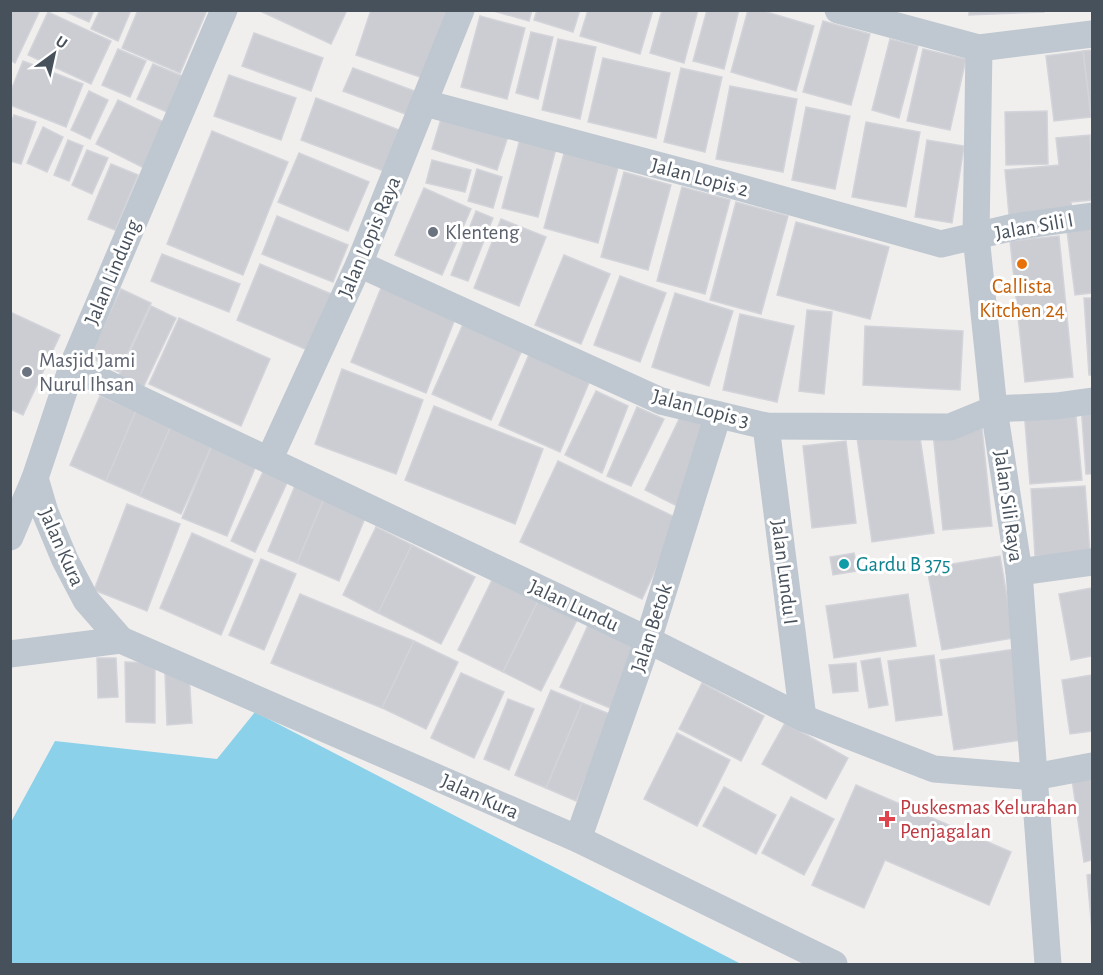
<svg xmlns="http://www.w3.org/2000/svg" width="1103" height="975" font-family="'Alegreya Sans',sans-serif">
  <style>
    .water { fill: #8bd1ea }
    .building { fill: #cbcdd3; stroke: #d3d4da; stroke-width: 1.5 }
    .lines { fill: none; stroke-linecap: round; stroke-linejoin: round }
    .minor { stroke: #bfc8d0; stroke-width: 27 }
    .worship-dot { fill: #6b7280; stroke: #fff; stroke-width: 2 }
    .food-dot { fill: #e8710a; stroke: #fff; stroke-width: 2 }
    .culture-dot { fill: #0f9aa8; stroke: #fff; stroke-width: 2 }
    .health-dot { fill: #e0444e; stroke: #fff; stroke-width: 2 }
    .labels { text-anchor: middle; stroke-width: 6; stroke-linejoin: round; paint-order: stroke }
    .street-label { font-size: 21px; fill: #47515c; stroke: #fff }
    .worship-label { font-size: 21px; fill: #5b616d; stroke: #fff; text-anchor: start }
    .food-label { font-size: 21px; fill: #c56008; stroke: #fff }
    .culture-label { font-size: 21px; fill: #0d838f; stroke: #fff; text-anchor: start }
    .health-label { font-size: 21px; fill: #be3a42; stroke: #fff; text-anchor: start }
  </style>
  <rect width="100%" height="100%" fill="#f1efee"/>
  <polygon class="water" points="255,712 741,964 11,964 11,822 55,741 217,759"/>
  <g class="building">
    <polygon points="10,10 40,10 15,63 10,60"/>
    <polygon points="62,10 94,10 89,22"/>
    <polygon points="100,10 131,10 118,41 91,29"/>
    <polygon points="138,10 207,10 180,73 122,48"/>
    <polygon points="258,10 347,10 331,44"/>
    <polygon points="371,10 447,10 423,78 356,55"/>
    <polygon points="490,10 532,10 529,21"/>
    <polygon points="537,10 580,10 573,32 534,20"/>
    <polygon points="588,10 653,10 640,54 580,36"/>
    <polygon points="662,10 698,10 684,63 650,53"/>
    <polygon points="707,10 739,10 724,69 693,61"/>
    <polygon points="748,10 760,10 814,26 796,91 731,72"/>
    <polygon points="969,10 1044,10 1044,12 969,15"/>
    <polygon points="48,12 111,41 91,84 28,55"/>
    <polygon points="480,16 525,28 507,99 461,87"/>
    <polygon points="823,21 870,34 851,105 803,92"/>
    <polygon points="531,32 553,37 538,99 516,93"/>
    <polygon points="254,33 323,58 311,91 242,66"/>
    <polygon points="558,39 596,47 580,119 542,110"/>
    <polygon points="890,39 918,46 899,118 872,110"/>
    <polygon points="118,49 146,61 130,97 102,85"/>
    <polygon points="923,49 966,59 950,130 907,121"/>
    <polygon points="1092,50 1092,117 1091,117 1083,51"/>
    <polygon points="1083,51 1091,117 1054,121 1046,56"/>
    <polygon points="603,58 670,73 656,138 588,122"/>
    <polygon points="23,61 83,84 66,127 10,105 10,93"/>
    <polygon points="153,64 182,76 167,112 137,99"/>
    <polygon points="353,68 417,92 408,115 343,91"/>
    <polygon points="681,68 722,77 705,152 664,142"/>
    <polygon points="229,75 296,98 281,140 214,116"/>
    <polygon points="730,86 797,99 783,172 716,159"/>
    <polygon points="89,91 108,100 90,139 71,130"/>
    <polygon points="316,98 399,130 384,171 301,140"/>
    <polygon points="118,100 166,123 144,168 96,144"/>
    <polygon points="806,107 850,116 835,189 792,180"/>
    <polygon points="444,109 510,130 497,170 432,149"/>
    <polygon points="1047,111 1048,164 1006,165 1005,112"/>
    <polygon points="14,115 36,122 21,164 10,161 10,125"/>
    <polygon points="866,122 920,132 906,207 852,197"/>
    <polygon points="43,127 63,137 47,172 27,163"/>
    <polygon points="212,131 288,162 243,275 167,244"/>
    <polygon points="521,135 557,145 538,217 502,208"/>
    <polygon points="1090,135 1092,200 1071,202 1072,210 1009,215 1005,170 1059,165 1056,138"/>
    <polygon points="68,140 83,146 69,181 54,175"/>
    <polygon points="927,140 964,146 952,223 915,217"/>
    <polygon points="566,146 620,160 598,243 544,228"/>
    <polygon points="87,150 108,158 92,194 72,185"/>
    <polygon points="299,153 369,182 348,231 278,202"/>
    <polygon points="432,160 471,170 465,192 426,183"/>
    <polygon points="111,164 138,175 115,230 88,219"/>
    <polygon points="477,169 502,177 493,208 468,201"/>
    <polygon points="624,172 671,185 648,270 601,257"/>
    <polygon points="682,187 730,200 705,294 657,281"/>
    <polygon points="424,188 471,209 442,275 395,255"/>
    <polygon points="736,202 788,216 761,314 710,300"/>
    <polygon points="476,211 493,218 468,281 451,275"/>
    <polygon points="277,216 348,245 333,282 262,254"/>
    <polygon points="501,219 546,237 519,306 474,288"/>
    <polygon points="796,222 889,247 870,319 777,295"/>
    <polygon points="1092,228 1092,293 1075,295 1067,231"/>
    <polygon points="1059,236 1073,377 1025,382 1010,241"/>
    <polygon points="162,254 240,284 229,312 151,281"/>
    <polygon points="564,255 610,274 581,344 535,325"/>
    <polygon points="260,264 336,296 312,352 237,320"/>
    <polygon points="620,276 666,293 640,362 594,345"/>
    <polygon points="381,288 455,319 426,393 351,362"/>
    <polygon points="121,289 151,303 119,372 89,357"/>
    <polygon points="675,293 733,311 709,386 652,367"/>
    <polygon points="1084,298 1092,298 1092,375 1089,375"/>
    <polygon points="151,306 176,318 140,394 116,382"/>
    <polygon points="807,310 832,312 824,394 799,391"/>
    <polygon points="10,312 60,335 23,415 10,409"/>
    <polygon points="740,314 794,326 777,402 723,390"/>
    <polygon points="179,318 270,359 241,426 149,384"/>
    <polygon points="464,322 523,348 491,420 432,394"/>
    <polygon points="865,326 963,331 960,390 863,385"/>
    <polygon points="530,352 591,378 560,452 499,425"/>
    <polygon points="342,369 423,400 396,474 315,444"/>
    <polygon points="596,391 628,406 602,473 565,455"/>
    <polygon points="100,396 136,411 106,481 70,465"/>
    <polygon points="1092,404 1092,474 1086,474 1081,405"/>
    <polygon points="434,406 543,449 515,524 405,480"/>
    <polygon points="1075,406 1082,480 1030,484 1024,410"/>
    <polygon points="637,407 664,419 631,486 607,476"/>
    <polygon points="136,411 171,426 140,496 106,481"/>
    <polygon points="683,411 713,427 683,509 645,490"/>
    <polygon points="171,426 212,445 181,514 140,496"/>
    <polygon points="982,428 992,526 943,530 933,433"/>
    <polygon points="919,430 934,533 872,542 857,438"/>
    <polygon points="846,441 856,523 812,528 803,446"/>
    <polygon points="212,445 257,463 227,536 182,518"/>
    <polygon points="268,461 292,472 255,552 231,541"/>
    <polygon points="558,461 679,519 642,599 520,542"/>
    <polygon points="297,481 326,494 297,563 268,551"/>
    <polygon points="1085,486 1090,553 1035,556 1031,489"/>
    <polygon points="326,494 368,511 339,581 297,563"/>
    <polygon points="127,504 180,524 147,611 94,590"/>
    <polygon points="376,527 412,545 378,613 343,595"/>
    <polygon points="192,533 253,560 221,635 160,608"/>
    <polygon points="412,545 475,577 441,644 378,613"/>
    <polygon points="854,553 858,571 833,575 830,557"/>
    <polygon points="1000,556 1014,638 942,650 927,568"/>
    <polygon points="261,559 296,574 264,650 229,635"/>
    <polygon points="493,578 538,601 503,672 458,650"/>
    <polygon points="1092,588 1092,656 1071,660 1059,594"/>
    <polygon points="300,594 414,641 382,708 271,663"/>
    <polygon points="908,594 916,646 834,658 826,606"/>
    <polygon points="538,601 577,620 541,691 503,672"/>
    <polygon points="589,623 635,648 617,711 560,687"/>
    <polygon points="414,641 458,662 426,729 382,708"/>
    <polygon points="1015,649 1029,739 954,750 940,660"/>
    <polygon points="934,655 942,715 896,721 888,661"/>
    <polygon points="97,658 116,658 118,697 98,698"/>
    <polygon points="880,658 888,705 869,708 861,661"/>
    <polygon points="125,662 155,663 155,723 126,722"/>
    <polygon points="856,663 858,691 833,693 829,665"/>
    <polygon points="189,671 192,723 167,725 165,673"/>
    <polygon points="461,673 504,692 474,758 431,738"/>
    <polygon points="1092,675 1092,731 1070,734 1062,680"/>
    <polygon points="702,683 764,716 741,761 679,729"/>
    <polygon points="551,690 582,703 546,788 515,775"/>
    <polygon points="508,699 534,709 509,770 484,759"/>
    <polygon points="582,703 612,715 576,801 546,788"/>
    <polygon points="785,723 848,758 826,799 762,764"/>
    <polygon points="677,733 730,760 697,826 644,799"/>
    <polygon points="1092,771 1092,860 1084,862 1071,773"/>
    <polygon points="856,785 1011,852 989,905 885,860 864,908 812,885"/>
    <polygon points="724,787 776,815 756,854 703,826"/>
    <polygon points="791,797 834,819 804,875 762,853"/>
    <polygon points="1092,874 1092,931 1087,875"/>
  </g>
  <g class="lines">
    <g class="minor">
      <polyline points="838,10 979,48 1092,34"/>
      <polyline points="979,48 976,236 994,409 1019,572 1048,964"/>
      <polyline points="425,103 695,175 941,244 1014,227 1092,216"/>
      <polyline points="359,264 661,401 766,426 950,427 994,409 1056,406 1092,401"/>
      <polyline points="72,367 648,640 803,718 934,769 1034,777 1092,766"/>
      <polyline points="766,426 803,718"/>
      <polyline points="269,460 359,264 461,10"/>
      <polyline points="35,478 45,512 65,560 86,600 121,640"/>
      <polyline points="10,537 35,478 72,367 224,10"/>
      <polyline points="1019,572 1092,562"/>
      <polyline points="10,654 121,640 578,839 834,964"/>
      <polyline points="578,839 648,640 718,415"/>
    </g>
  </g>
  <g class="worship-dot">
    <circle cx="433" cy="232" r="6"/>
    <circle cx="27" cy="372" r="6"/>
  </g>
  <circle class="food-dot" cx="1022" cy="264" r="6"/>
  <circle class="culture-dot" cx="844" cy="564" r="6"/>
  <path class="health-dot" d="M884 810h6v6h6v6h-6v6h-6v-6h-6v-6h6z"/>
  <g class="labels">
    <g class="street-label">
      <text transform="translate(700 177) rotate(15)" y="7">Jalan Lopis 2</text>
      <text transform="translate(1034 226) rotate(-10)" y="7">Jalan Sili I</text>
      <text transform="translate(369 237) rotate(-67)" y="7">Jalan Lopis Raya</text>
      <text transform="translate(112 272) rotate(-67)" y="7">Jalan Lindung</text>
      <text transform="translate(701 408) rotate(15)" y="7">Jalan Lopis 3</text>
      <text transform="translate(1009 506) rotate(82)" y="7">Jalan Sili Raya</text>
      <text transform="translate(62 547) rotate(66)" y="7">Jalan Kura</text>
      <text transform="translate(785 572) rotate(83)" y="7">Jalan Lundu I</text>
      <text transform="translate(574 605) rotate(25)" y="7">Jalan Lundu</text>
      <text transform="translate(651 628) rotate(-72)" y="7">Jalan Betok</text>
      <text transform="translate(480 796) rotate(24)" y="7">Jalan Kura</text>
    </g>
    <g class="worship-label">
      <text x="445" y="239">Klenteng</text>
      <text x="39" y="367">Masjid Jami<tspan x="39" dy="24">Nurul Ihsan</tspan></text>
    </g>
    <g class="food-label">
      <text x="1022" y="293">Callista<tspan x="1022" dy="24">Kitchen 24</tspan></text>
    </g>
    <g class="culture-label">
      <text x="856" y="571">Gardu B 375</text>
    </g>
    <g class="health-label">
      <text x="900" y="814">Puskesmas Kelurahan<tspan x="900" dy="24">Penjagalan</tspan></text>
    </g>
  </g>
  <rect width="1103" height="975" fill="none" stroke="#47515c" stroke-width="24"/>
  <g transform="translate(54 54) rotate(33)" stroke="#ffffff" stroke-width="4.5" paint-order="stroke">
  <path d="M0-4.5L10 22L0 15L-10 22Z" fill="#47515c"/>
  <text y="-9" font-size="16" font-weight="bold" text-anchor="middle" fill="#47515c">U</text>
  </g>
</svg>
